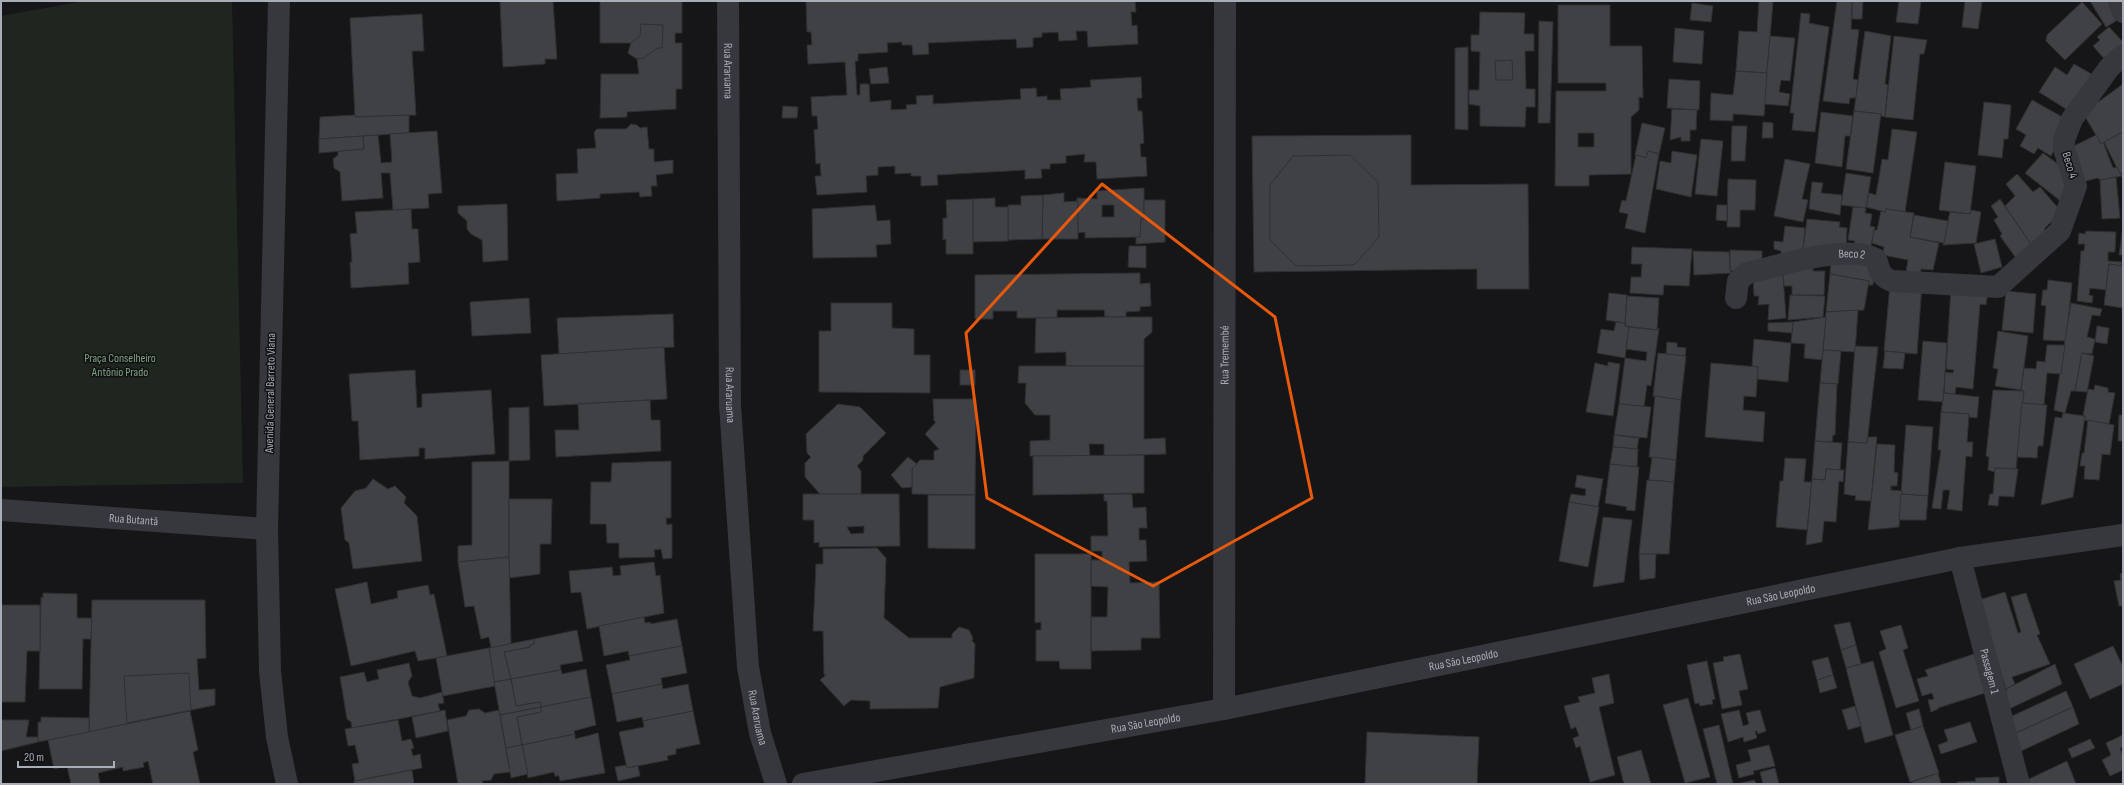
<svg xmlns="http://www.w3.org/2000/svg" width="2124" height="785" font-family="'Sofia Sans Condensed',sans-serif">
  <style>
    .green { fill: #1e261f }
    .building { fill: #404145; stroke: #303034; fill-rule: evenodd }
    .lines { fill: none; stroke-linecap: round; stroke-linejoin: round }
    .minor { stroke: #37383d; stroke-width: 22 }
    .marked { fill: none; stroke: #e8590c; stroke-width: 3; stroke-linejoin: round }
    .labels { text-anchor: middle; stroke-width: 3; stroke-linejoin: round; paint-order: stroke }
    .street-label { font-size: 12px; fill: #a8adb8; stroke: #111113 }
    .park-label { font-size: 12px; fill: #7fa381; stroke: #111113 }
  </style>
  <rect width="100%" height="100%" fill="#161618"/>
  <polygon class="green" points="85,1 232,1 243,483 1,487 1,16"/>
  <g class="building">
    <polygon points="500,1 553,1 557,59 545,59 545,64 503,67"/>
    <polygon points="600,1 682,1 682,33 675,33 675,43 682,43 682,89 676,89 676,109 627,112 627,117 600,118 601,74 639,74 637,59 628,53 631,43 600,43"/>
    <polygon points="806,1 1135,1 1136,12 1131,12 1132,26 1137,25 1138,44 1088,47 1087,31 1076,31 1077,40 1059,41 1058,32 1042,33 1042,37 1033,38 1033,47 1017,48 1016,39 928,43 929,54 913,55 912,45 902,45 902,42 887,43 888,52 858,54 858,61 855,61 857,95 860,95 860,84 869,84 870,102 891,100 891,110 907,109 906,105 917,104 916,96 933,95 933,104 1021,99 1020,89 1036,88 1037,97 1047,96 1047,100 1061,100 1060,89 1091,87 1090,80 1141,77 1142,98 1137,98 1138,111 1142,111 1144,143 1140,144 1141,157 1146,157 1147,176 1097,179 1096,162 1084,162 1085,154 1066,156 1066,163 1050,164 1050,169 1041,169 1042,178 1025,179 1025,170 937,175 938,185 921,186 921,176 911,176 911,173 895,174 895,166 878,167 878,175 866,176 867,192 817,195 815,176 821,176 820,163 816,164 814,130 818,129 817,116 812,116 811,97 847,95 845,62 808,64 807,45 812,45 811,32 807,32"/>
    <polygon points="1759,1 1773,1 1767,73 1736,71 1739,31 1757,32"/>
    <polygon points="1837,1 1852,1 1851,29 1859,30 1853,79 1858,80 1856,98 1850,98 1849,104 1823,101"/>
    <polygon points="1852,1 1863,1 1862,19 1852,19"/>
    <polygon points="1899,1 1921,1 1918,24 1896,22"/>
    <polygon points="1965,1 1982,2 1978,29 1962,27"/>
    <polygon points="2090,1 2108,1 2116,21 2106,27"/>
    <polygon points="2082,2 2102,24 2065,60 2046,41 2047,35"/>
    <polygon points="1692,3 1713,6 1711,22 1690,20"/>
    <path d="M 1558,5 L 1610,5 L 1610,46 L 1642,46 L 1643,98 L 1639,97 L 1639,110 L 1631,117 L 1631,174 L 1589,175 L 1589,186 L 1555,186 L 1556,91 L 1606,91 L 1606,83 L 1558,83 ZM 1578,133 L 1594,133 L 1594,147 L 1578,147 Z"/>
    <polygon points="1480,12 1525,13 1524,34 1534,34 1534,51 1525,51 1526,89 1535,89 1535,107 1526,107 1525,127 1480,126 1480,106 1469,104 1469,90 1479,90 1480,52 1471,51 1471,35 1479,35"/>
    <polygon points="1801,13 1810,14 1809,23 1829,27 1815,132 1792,130 1794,113 1790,113"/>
    <polygon points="422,14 424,51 412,51 416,115 355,117 350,18"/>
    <polygon points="1539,21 1553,22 1550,123 1538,123"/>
    <polygon points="641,24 663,25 662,48 657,48 644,58 637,59 628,53 631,43 640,36"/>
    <polygon points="2109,27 2123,42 2123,50 2108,63 2093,46 2100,40 2097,37"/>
    <polygon points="1675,28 1704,31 1702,64 1673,62"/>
    <polygon points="1865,31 1891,36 1885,84 1888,85 1885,117 1881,116 1881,114 1854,111"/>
    <polygon points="1770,36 1795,38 1790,81 1781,80 1779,92 1790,94 1788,106 1764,104"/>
    <polygon points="1894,36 1927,40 1924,54 1920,54 1913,120 1885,117"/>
    <polygon points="1468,47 1468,130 1455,129 1455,48"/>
    <polygon points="1512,60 1513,80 1496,80 1495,61"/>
    <polygon points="2074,64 2097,77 2074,114 2039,92 2055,67 2067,75"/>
    <polygon points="887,67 889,83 871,84 869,69"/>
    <polygon points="1736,71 1767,73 1764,116 1733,114 1733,121 1710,120 1711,93 1733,95"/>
    <polygon points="1669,79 1700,81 1699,110 1667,108"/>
    <polygon points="2123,84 2123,132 2101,144 2083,113"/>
    <polygon points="2032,100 2066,119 2059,141 2051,156 2038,148 2034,154 2020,146 2026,135 2016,129"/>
    <polygon points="1984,102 2011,105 2008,139 2004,139 2002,158 1978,155"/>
    <polygon points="783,106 798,107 797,118 782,118"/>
    <polygon points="1672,109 1697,110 1696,130 1690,130 1690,141 1681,141 1681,137 1670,140"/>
    <polygon points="1854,111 1881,114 1873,173 1846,169"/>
    <polygon points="1821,112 1853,116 1850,136 1845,136 1842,167 1815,163"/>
    <polygon points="355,115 355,117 409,115 409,133 319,139 320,117"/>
    <polygon points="1763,122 1773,123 1773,138 1762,138"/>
    <polygon points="1642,123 1665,128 1659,154 1648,151 1646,158 1635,155"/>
    <polygon points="631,124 637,125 640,128 647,127 649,149 654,149 654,162 673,160 673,173 656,175 657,186 651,186 652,196 640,197 639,192 600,194 600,198 557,201 556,174 578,173 577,149 596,148 594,132 597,129 626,129"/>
    <polygon points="1732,126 1747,126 1745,161 1731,161"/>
    <polygon points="1892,129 1917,132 1905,212 1886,209 1885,212 1866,207 1869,193 1876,195 1882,159 1888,160"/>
    <polygon points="437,131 442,193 428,194 429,208 393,210 390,173 381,173 383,198 342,201 340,172 334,168 333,159 338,155 338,151 364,149 363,136 378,135 381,163 392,162 390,134"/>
    <polygon points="2123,132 2123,173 2120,174 2104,142"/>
    <polygon points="1411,135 1411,185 1528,184 1529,289 1477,289 1477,269 1254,272 1252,136"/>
    <polygon points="2096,135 2101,144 2103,142 2113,168 2117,167 2122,176 2100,180 2098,178 2078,183 2070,148"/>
    <polygon points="363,136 364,149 319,153 319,139"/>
    <polygon points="1701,139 1723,141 1717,196 1695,194"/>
    <polygon points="1648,151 1659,154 1645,233 1625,228 1628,214 1619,212 1622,200 1626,201 1636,155 1646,158"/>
    <polygon points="1672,151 1697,155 1691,197 1656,189 1660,161 1671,163"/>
    <polygon points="2043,153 2058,164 2071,190 2063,203 2025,173"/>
    <polygon points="1350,155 1378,182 1379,237 1354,265 1296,266 1270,240 1270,185 1293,156"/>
    <polygon points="1785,159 1810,164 1802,199 1808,200 1803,222 1774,216"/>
    <polygon points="1945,162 1976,166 1970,214 1939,210"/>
    <polygon points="1846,173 1871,177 1866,208 1841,205"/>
    <polygon points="2017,174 2033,192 2040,187 2059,209 2058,215 2044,229 2047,232 2032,246 2005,206 2015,196 2006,184"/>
    <polygon points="2116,177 2120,218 2102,219 2100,180"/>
    <polygon points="1728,179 1756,180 1755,210 1740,210 1740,227 1727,227"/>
    <polygon points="1812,182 1823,183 1821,193 1842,195 1840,215 1809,209"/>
    <path d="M 1144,188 L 1144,219 L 1141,219 L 1140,237 L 1085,238 L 1085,232 L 1078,233 L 1077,198 L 1097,199 L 1097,191 ZM 1102,205 L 1114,205 L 1114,217 L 1102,217 Z"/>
    <polygon points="1064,193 1064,202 1078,201 1078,239 1042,239 1043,195"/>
    <polygon points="1043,195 1042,239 1008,240 1008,205 1021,205 1021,196"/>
    <polygon points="995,198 995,207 1008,207 1008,241 973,242 973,199"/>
    <polygon points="973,199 973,254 946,254 946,239 943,240 943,218 947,218 946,200"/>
    <polygon points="2000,199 2032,246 2021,265 2000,236 2002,234 1994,220 1998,217 1991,206"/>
    <polygon points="1144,200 1165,200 1165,242 1136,244 1136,237 1140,237 1141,219 1144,219"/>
    <polygon points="507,204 508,260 483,262 482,240 471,234 467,229 467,221 458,213 458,206"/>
    <polygon points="875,205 877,221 890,220 891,244 876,245 877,257 813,258 812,209"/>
    <polygon points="1717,205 1727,205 1727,221 1716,220"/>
    <polygon points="1853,207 1866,208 1865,213 1872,214 1870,226 1875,227 1870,250 1853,248 1855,241 1848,240"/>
    <polygon points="411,209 412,229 418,229 420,262 408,263 409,284 351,288 350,262 352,262 350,234 357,233 355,212"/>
    <polygon points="1886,209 1914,213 1910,237 1939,243 1933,270 1921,269 1920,278 1905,278 1908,260 1883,255 1884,247 1872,243 1874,230 1877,230 1881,211 1885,212"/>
    <polygon points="1971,210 1981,212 1976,243 1943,245 1950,212 1970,214"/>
    <polygon points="1914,215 1948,221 1944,243 1910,237"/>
    <polygon points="1807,219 1840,222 1839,227 1847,228 1846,251 1803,249"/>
    <polygon points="1785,226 1805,228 1803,249 1781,257 1781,251 1774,249 1774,241 1783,242"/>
    <polygon points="2123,227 2123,255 2119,255"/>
    <polygon points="2086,231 2116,232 2115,252 2108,252 2108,261 2122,262 2121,266 2109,264 2106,290 2090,288 2089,295 2093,296 2092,303 2077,301 2081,251 2084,251 2085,244 2078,244 2079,233 2085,234"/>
    <polygon points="1995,239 2002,267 1981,273 1974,244"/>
    <polygon points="1129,246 1146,246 1146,268 1128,267"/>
    <polygon points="1632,247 1692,249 1689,286 1664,285 1663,295 1630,293 1631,277 1641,277 1642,264 1631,264"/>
    <polygon points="1730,250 1762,251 1762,267 1752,270 1730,271"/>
    <polygon points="1693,251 1729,252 1730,271 1732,273 1694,275"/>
    <polygon points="1831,259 1875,260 1873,285 1868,285 1869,281 1830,274"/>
    <polygon points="1813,264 1813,271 1825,271 1824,295 1792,295 1792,286 1784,286 1783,275"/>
    <polygon points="2109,264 2123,266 2123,308 2104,305"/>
    <polygon points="1140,273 1140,284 1150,283 1151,306 1140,307 1140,311 1126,312 1126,317 1105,317 1104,310 1057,310 1057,318 1017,318 1017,311 993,311 993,319 975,319 975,275"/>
    <polygon points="1830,274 1869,281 1864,310 1826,312"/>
    <polygon points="1753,275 1783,275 1786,318 1768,320 1769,304 1758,305 1759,296 1754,296"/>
    <polygon points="2048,280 2072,283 2066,341 2043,340 2046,306 2041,305 2043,290 2047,290"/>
    <polygon points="1922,284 1917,354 1884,351 1890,285"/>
    <polygon points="1951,287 1988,291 1986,305 1980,304 1973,389 1956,387 1955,394 1944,393 1945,372 1953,373 1954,370 1946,369"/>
    <polygon points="2006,291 2036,294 2033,333 2002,330"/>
    <polygon points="1609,293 1627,295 1625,323 1606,320"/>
    <polygon points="1790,295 1825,296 1823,317 1788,320"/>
    <polygon points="1627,296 1659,298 1657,330 1625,326"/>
    <polygon points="529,298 531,333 472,336 470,302"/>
    <polygon points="831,303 892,303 892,328 914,329 914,355 930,355 930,393 819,392 819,331 831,331"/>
    <polygon points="2071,303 2102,309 2100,316 2092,315 2087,337 2095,339 2092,354 2082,353 2075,391 2071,391 2065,413 2054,410"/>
    <polygon points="1858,310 1855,352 1823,350 1826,312"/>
    <polygon points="673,314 674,347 559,354 557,318"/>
    <polygon points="1105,317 1152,317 1152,332 1144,339 1144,366 1066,366 1066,352 1035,353 1036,318"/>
    <polygon points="1826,317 1822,360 1804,358 1805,344 1791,343 1793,322"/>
    <polygon points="1616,322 1625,323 1625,326 1629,327 1625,358 1597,353 1601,329 1614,331"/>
    <polygon points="1793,322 1792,333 1768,331 1768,323"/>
    <polygon points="2097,326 2109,328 2107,344 2095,342"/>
    <polygon points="1629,327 1657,330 1659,328 1651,386 1647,385 1644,407 1619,404 1625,358 1646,361 1647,352 1626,349"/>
    <polygon points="1998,331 2028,336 2021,390 1995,386 1998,369 1993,368"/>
    <polygon points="1754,339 1791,343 1788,382 1757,379 1758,367 1752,366"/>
    <polygon points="1923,341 1947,343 1943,402 1918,400"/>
    <polygon points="1667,342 1677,343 1677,347 1686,348 1685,356 1666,354"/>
    <polygon points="2047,345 2065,345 2061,374 2047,373 2044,405 2022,403 2024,391 2021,390 2024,368 2036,369 2037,361 2045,362"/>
    <polygon points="1855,346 1878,347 1867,443 1848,442"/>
    <polygon points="664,347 667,399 544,406 541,355"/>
    <polygon points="1823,350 1841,351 1838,384 1820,383"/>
    <polygon points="1885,351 1905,353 1903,369 1883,368"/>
    <polygon points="1658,353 1686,356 1681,400 1653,396"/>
    <polygon points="2082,353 2094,356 2087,392 2075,391"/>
    <polygon points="1608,362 1620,364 1613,416 1586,412 1595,363 1608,366"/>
    <polygon points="1711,363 1758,367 1756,397 1744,396 1743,410 1765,412 1763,442 1705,437"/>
    <polygon points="1019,366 1144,366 1144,439 1165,438 1166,454 1104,456 1104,444 1089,444 1090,456 1030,456 1030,441 1050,440 1050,415 1035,415 1025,403 1026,383 1018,383"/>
    <polygon points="415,370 417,408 422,407 422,394 491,390 495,454 425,459 425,448 419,448 419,456 360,460 358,421 352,421 349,374"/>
    <rect x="960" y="370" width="15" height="15"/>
    <polygon points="1820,383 1837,384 1835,435 1833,435 1832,442 1815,441"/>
    <polygon points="2095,385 2108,388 2108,392 2115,393 2109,424 2084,420 2085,416 2083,416 2088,389 2094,390"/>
    <polygon points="1993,390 2024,391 2016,469 1995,468 1995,472 1988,470 1989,457 1986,456"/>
    <polygon points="1944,393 1979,397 1977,418 1969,417 1969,414 1941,412"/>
    <polygon points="1655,396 1681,400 1676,460 1649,457"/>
    <polygon points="933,399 976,399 975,495 912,494 912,469 920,460 934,460 934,451 939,449 925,434 936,422 934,421"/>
    <polygon points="650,400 651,420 660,420 661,451 556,457 555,430 579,430 578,404"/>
    <polygon points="2022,403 2047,405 2043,446 2038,446 2037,458 2017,457"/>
    <polygon points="838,404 860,407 886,433 863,456 863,460 857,466 861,471 861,495 820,494 805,477 805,463 811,457 807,453 806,434"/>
    <polygon points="1619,404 1651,407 1647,438 1614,435"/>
    <polygon points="529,407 530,460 509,461 509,408"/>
    <polygon points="1941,412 1969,414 1967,442 1973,442 1972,457 1966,456 1962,511 1947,509 1950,490 1943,490 1941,509 1932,508 1941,450 1938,450"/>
    <polygon points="2063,413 2085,416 2073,497 2041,505 2055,417 2062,418"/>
    <polygon points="2119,415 2123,415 2123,441 2118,441"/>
    <polygon points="2088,420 2114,425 2110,455 2102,454 2099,480 2084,479 2085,466 2080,466 2082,453 2084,453"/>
    <polygon points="1906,425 1933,427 1928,496 1901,494"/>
    <polygon points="1614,435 1639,438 1637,449 1613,447"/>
    <polygon points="1868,437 1877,437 1871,501 1855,500 1856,496 1844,494 1848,442 1867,443"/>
    <polygon points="1815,441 1842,443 1840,470 1826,469 1825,480 1812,479"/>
    <polygon points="1877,444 1895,445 1894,472 1898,473 1897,486 1891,486 1891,490 1902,491 1899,527 1868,530"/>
    <polygon points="1613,447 1638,449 1637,467 1610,464"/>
    <polygon points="1144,455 1144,493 1033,495 1033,456"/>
    <polygon points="908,457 917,464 912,469 912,487 902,488 891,475"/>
    <polygon points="1652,457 1676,460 1674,482 1649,480"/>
    <polygon points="1785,458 1806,459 1804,482 1812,482 1807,530 1776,527 1780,481 1783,481"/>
    <polygon points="509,461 509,557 458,562 458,546 472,545 472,462"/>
    <polygon points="671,461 671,518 666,518 667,525 672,524 672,558 663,559 661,549 654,550 655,557 619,558 619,543 607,543 606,524 590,524 591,482 611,482 612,463"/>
    <polygon points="1610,464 1639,467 1635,511 1626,510 1627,507 1605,503"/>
    <polygon points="1995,468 2018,469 2014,497 1999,496 1998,506 1988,505 1990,494 1993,494"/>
    <polygon points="1826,469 1844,470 1843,482 1839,481 1836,522 1824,521 1822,542 1806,545 1812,479 1825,480"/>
    <polygon points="1577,475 1603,479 1598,507 1569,502 1571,494 1585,496 1586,489 1575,487"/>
    <polygon points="373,479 388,489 395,486 406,497 404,503 417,516 422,561 353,569 349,543 345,540 341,508 355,491 366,488"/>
    <polygon points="1647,480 1674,482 1669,554 1639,554"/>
    <path d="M 803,494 L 899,494 L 900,546 L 819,547 L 819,542 L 814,543 L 814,520 L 803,520 ZM 864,526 L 864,533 L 851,534 L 848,529 L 847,527 Z"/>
    <polygon points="1104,494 1132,494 1133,508 1146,507 1147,528 1139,528 1139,540 1146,540 1147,561 1129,562 1130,583 1159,582 1160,638 1141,638 1141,650 1091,651 1091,617 1107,617 1108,587 1091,586 1091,560 1102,560 1102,551 1091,551 1091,536 1108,536 1107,501 1104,501"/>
    <polygon points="1901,494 1928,496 1926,520 1899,520"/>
    <polygon points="928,495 975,495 975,549 928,548"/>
    <polygon points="509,499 552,499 551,544 540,544 540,574 509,578"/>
    <polygon points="1569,502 1599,507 1588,567 1559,561"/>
    <polygon points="1603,517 1632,520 1624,582 1593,587"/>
    <polygon points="877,548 886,558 884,618 909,638 952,638 952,634 959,627 969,630 973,638 972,641 975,644 974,678 940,687 938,708 870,709 870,701 851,700 844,706 820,680 826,675 824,675 823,631 813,631 816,564 823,564 823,549"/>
    <polygon points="1035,554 1091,554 1091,669 1060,669 1059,661 1036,661 1036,630 1041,630 1041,622 1035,623"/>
    <polygon points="1639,554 1656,554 1655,578 1640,580"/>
    <polygon points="509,557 511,644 491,648 489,637 481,639 474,606 465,607 458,562"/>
    <polygon points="654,562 656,576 660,575 664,613 587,629 581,592 571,593 569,571 612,567 613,576 621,575 620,566"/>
    <polygon points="2123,573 2123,606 2119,606 2114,581 2121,580 2120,574"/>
    <polygon points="367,582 371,604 398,598 397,591 428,585 430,595 434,594 447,656 418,661 415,651 351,666 335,589"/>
    <polygon points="2005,592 2018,633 2021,632 2011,597 2026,593 2040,634 2037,635 2050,664 2012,677 2015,684 2006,689 1979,600"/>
    <polygon points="43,593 77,594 77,618 92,618 91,639 83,639 82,689 39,689 41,597 43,598"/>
    <polygon points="92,600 205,600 206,658 197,659 199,690 215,689 215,705 89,732"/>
    <polygon points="1,605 40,605 40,651 27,651 25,702 1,702"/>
    <polygon points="644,617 645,623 651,622 650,624 677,619 682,646 629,656 628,651 604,656 599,626"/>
    <polygon points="1850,622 1856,645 1841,650 1834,625"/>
    <polygon points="1901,625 1908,648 1903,650 1919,701 1896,708 1879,652 1886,649 1880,631"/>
    <polygon points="577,630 583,661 560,665 561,670 511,679 504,652 530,647 530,645 534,644 534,639"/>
    <polygon points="534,639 534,644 530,645 530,647 504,652 511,679 494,682 489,648"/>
    <polygon points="1856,645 1861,664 1846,668 1841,650"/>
    <polygon points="682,646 687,673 661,678 662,684 612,694 606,665 630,660 629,656"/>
    <polygon points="2113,646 2123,667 2123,684 2090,699 2074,664"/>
    <polygon points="489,648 495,686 443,696 436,658"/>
    <polygon points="1740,654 1748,689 1739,691 1742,705 1722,709 1713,663 1724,661 1723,657"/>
    <polygon points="1974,654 1985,693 1938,708 1938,709 1931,712 1928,700 1934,699 1932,693 1922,696 1917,679 1928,676 1925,670"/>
    <polygon points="1828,657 1833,675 1817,680 1812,661"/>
    <polygon points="1707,661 1715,699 1712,700 1713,704 1700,706 1699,703 1695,704 1687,665"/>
    <polygon points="1873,661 1893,735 1865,743 1846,668"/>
    <polygon points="409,663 412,676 408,682 412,696 420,698 442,692 444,703 438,704 440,711 352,728 351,722 347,719 340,677 364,672 367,682 379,679 377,670"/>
    <polygon points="2055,664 2062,684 2009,709 2006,689"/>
    <polygon points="586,669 591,697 541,707 540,702 516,706 511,679 561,670 562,674"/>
    <polygon points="189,673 191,710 127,723 124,676"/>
    <polygon points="1609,674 1614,703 1599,707 1615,775 1590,782 1580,746 1576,748 1573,738 1579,736 1576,727 1571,729 1564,706 1580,702 1578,697 1595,693 1592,678"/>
    <polygon points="1833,675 1837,688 1820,693 1817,680"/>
    <polygon points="511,679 516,706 540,702 541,707 500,715 494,682"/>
    <polygon points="662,684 663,689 688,684 693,711 643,721 642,717 617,722 612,694"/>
    <polygon points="2066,691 2073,707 2014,734 2010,717"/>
    <polygon points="591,697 596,725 574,731 575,734 522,745 517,717 541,712 541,707"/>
    <polygon points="1688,698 1710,777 1685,783 1663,705"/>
    <polygon points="1855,706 1861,726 1848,730 1842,710"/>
    <polygon points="541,707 541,712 517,717 522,745 506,748 500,715"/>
    <polygon points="2073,707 2079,724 2019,752 2014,734"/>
    <polygon points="479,709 485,713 499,710 510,772 494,774 491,780 482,781 483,784 458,784 447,720 466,716 469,710"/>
    <polygon points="1919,709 1923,726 1911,730 1906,713"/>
    <polygon points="445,710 448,731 416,738 412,717"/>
    <polygon points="1739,710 1743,726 1749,724 1746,713 1760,710 1766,731 1758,734 1757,731 1755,731 1757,738 1744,742 1743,737 1728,742 1721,714"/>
    <polygon points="190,711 198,750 193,752 200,784 153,784 148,761 143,763 144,767 123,771 123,767 98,773 100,784 71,784 67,766 54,769 48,740"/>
    <polygon points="693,711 700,744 676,749 676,754 667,756 668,760 627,768 619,732 644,727 643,721"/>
    <polygon points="41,717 89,718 89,732 38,742 38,722 41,722"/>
    <polygon points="1,720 29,720 26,737 38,737 38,742 1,751"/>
    <polygon points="398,720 402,741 411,739 414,748 411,749 413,756 420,754 422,768 355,781 352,764 359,763 355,745 348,746 345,729"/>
    <polygon points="1970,722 1977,742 1941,754 1938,745 1948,741 1944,730"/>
    <polygon points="1719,725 1733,784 1717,784 1703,729"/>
    <polygon points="1923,726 1939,773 1910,782 1895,735"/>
    <polygon points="1367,732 1479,737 1477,784 1365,784"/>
    <polygon points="598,733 605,773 560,781 559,776 555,776 554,772 528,778 522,745 575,734 575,739"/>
    <polygon points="2123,735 2123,747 2120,748 2123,756 2123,770 2110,776 2102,760 2111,755 2106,743"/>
    <polygon points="2090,739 2095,748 2072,758 2068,749"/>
    <polygon points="522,745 528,774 511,778 506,748"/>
    <polygon points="1769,745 1775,766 1753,771 1754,774 1739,778 1736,765 1751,761 1748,750"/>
    <polygon points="1641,750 1651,784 1624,784 1617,757"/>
    <polygon points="2067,761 2076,784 2029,784 2027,780"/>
    <polygon points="626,765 627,768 638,766 640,776 618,781 615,767"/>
    <polygon points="1775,768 1779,784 1763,784 1760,772"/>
    <polygon points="412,770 414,784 354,784 354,781 355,781"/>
    <polygon points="1938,773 1941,784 1912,784 1912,782"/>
    <polygon points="1999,777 1999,784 1958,784 1957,782 1976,781 1975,778"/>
    <polygon points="1754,780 1756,783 1760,784 1737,784"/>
  </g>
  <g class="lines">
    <g class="minor">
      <polyline points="279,1 267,529 270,671 277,737 287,784"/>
      <path id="s1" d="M 728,1 L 730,405 L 748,667 L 760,733 L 776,784"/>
      <polyline points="2119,1 2123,12"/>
      <path id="s2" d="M 1736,298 L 1738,281 L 1747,273 C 1779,266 1848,243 1876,259 C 1880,270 1879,276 1892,281 L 1998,287 L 2060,231 L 2076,186 L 2064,149 L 2064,140 L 2072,119 L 2109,68 L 2123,55"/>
      <path id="s3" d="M 1,510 L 267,529"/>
      <path id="s4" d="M 1960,558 L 2019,784"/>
      <path id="s5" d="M 1224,709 L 1225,1"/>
      <path id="s6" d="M 803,784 L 1224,709 L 1960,558 L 2123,535"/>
    </g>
  </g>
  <path class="marked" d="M 1102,184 L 1275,317 L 1312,498 L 1153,586 L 987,498 L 966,333 Z"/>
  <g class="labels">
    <g class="street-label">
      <text dy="4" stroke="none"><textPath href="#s1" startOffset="70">Rua Araruama</textPath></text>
      <text transform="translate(2070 165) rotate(73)" y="4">Beco 4</text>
      <text dy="4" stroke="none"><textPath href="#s2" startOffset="136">Beco 2</textPath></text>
      <text dy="4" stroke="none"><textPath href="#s5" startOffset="354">Rua Tremembé</textPath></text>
      <text transform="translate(270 393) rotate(-89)" y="4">Avenida General Barreto Viana</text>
      <text dy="4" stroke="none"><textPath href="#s1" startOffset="394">Rua Araruama</textPath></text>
      <text dy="4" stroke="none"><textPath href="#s3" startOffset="133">Rua Butantã</textPath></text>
      <text dy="4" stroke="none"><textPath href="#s6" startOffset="996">Rua São Leopoldo</textPath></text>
      <text dy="4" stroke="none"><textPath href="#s6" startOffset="672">Rua São Leopoldo</textPath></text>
      <text dy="4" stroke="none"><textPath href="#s4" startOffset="117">Passagem 1</textPath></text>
      <text dy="4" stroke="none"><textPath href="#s1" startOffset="718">Rua Araruama</textPath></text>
      <text dy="4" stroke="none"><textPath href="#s6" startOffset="348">Rua São Leopoldo</textPath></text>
    </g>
    <g class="park-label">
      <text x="120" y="362">Praça Conselheiro<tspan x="120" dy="14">Antônio Prado</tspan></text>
    </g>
  </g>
  <rect width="2124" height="785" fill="none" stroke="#a8adb8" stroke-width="4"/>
  <path d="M18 761v6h96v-6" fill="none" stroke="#a8adb8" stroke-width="2"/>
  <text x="24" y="761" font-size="12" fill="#a8adb8" stroke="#111113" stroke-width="3" paint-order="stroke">20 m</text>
</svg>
